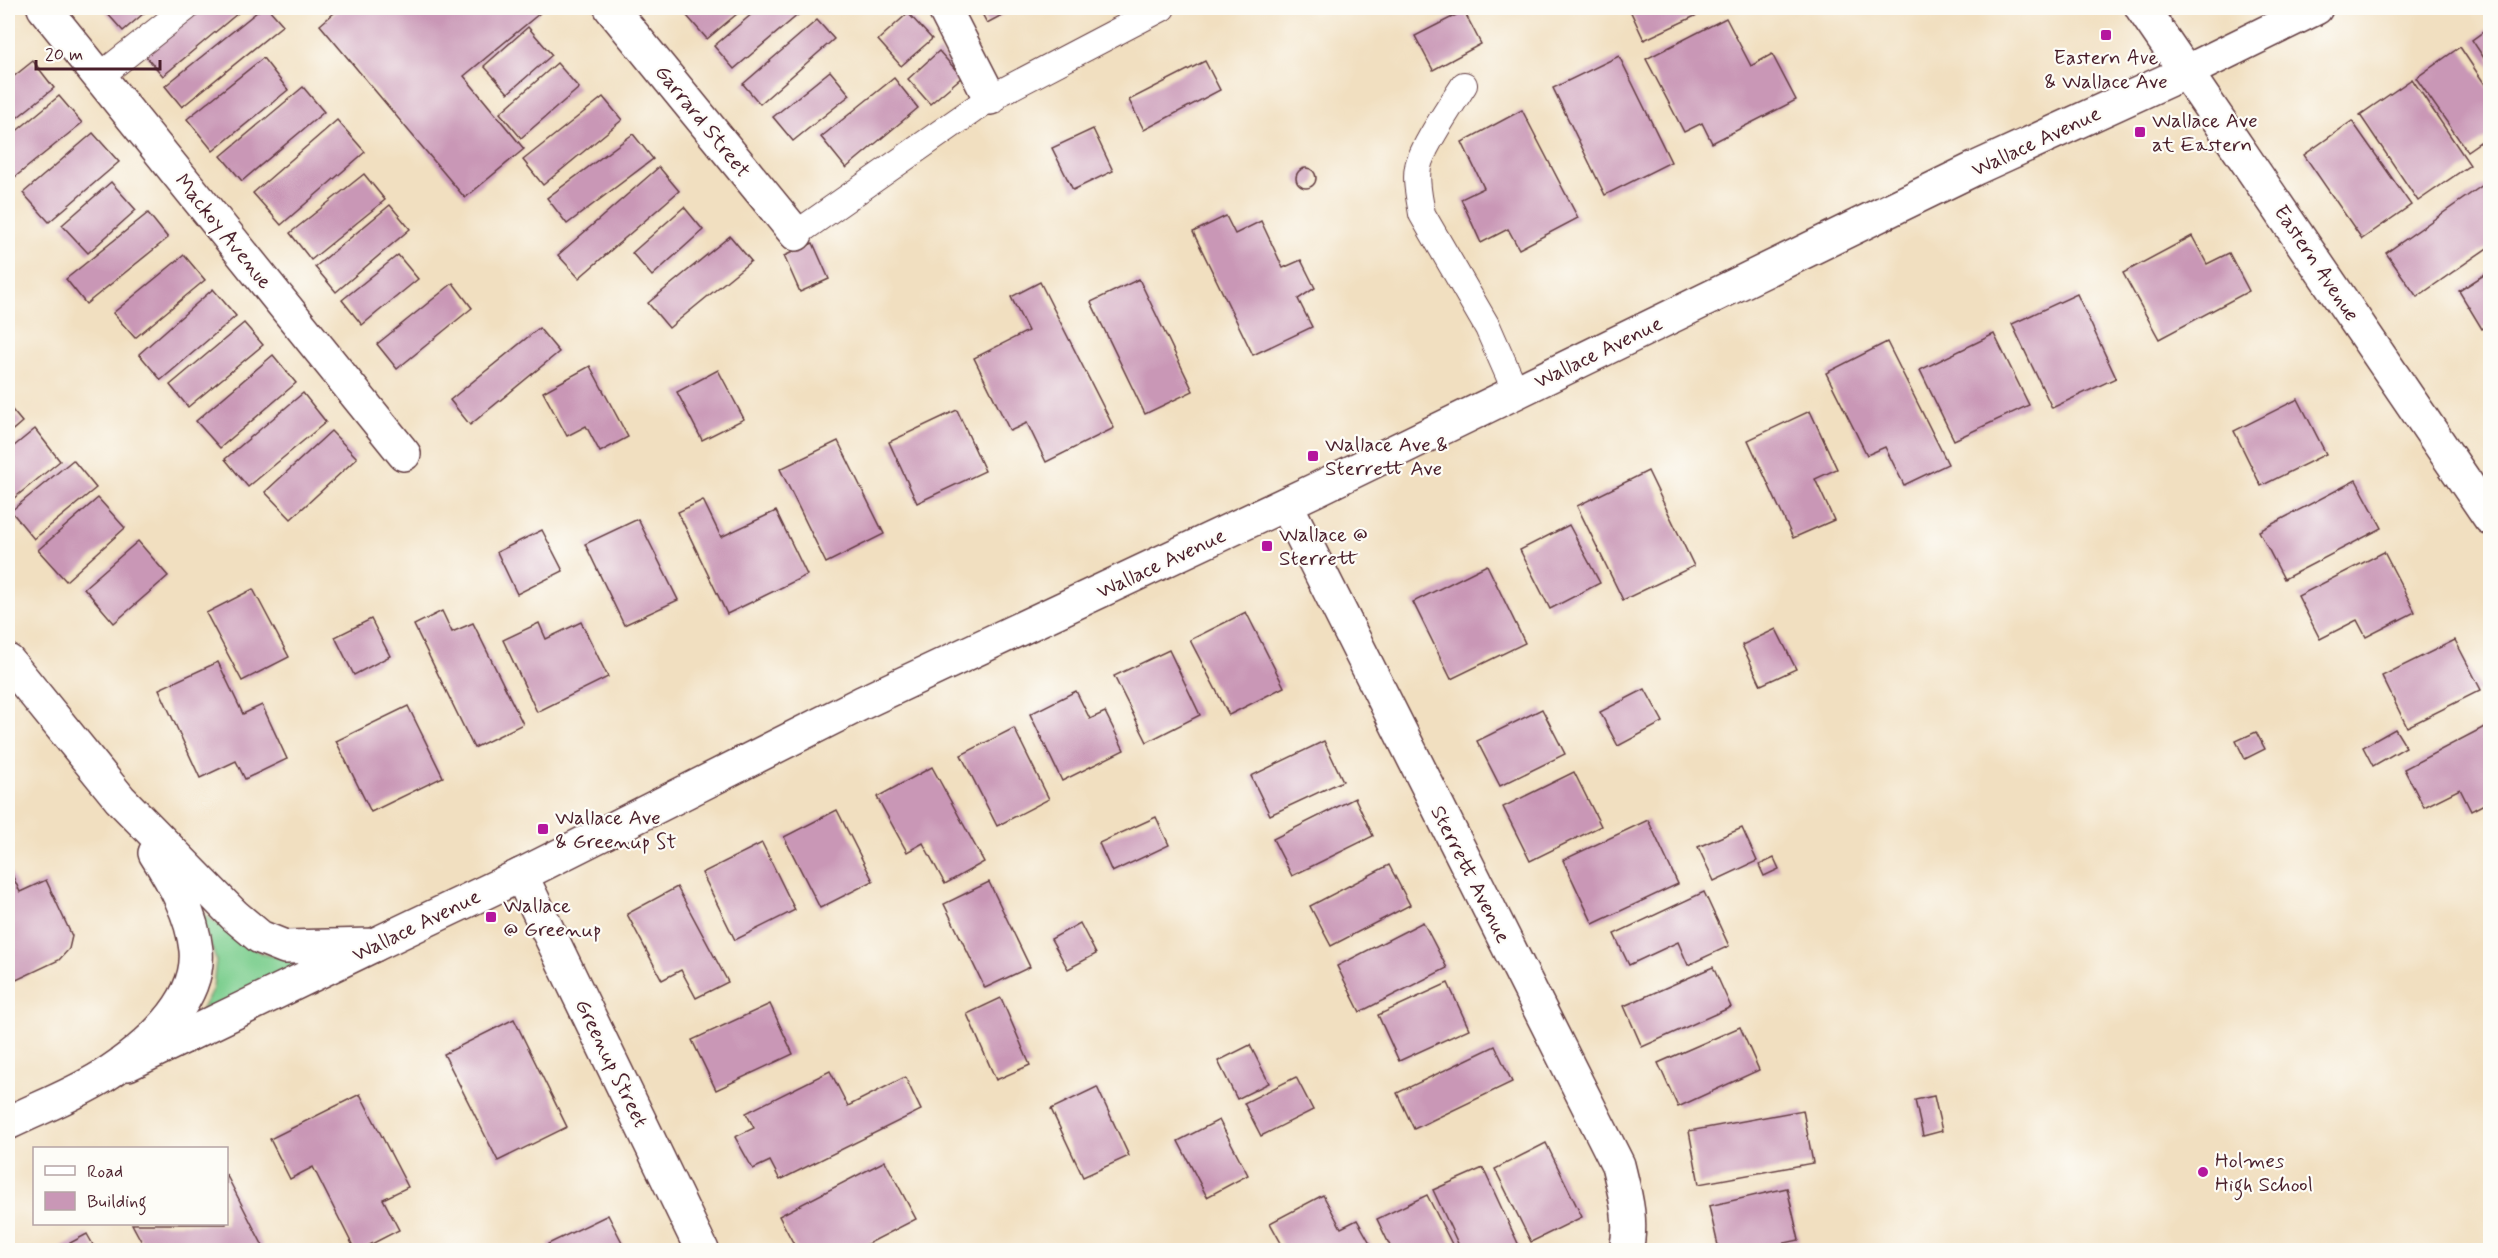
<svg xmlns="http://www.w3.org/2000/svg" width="2498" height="1258" font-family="Mynerve,sans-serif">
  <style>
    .green { fill: #7ecf90; stroke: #64775e; stroke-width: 1.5 }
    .building { fill: #c997b6 }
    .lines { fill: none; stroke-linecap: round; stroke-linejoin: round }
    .lane-casing { stroke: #633c41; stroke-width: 28 }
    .street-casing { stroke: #633c41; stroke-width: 36 }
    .secondary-casing { stroke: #633c41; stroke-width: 36 }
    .lane { stroke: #fff; stroke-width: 26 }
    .street { stroke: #fff; stroke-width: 33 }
    .secondary { stroke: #fff; stroke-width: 33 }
    .poi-dot { fill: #b5179e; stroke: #fdfcf7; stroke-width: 2 }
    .labels { text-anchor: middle; stroke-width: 4.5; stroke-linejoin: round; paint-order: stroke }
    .poi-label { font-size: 21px; fill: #4a1f2b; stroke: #fdfcf7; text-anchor: start }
    .street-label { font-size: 21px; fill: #4a1f2b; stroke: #fdfcf7 }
  </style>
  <rect width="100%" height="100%" fill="#fdfcf7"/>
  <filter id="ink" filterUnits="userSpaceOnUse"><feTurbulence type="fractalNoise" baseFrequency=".0167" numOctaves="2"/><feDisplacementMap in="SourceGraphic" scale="12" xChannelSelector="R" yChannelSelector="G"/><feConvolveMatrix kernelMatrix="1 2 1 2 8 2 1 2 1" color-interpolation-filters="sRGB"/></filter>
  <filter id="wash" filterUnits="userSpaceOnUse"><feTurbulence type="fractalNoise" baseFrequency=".008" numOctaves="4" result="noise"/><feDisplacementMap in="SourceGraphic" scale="24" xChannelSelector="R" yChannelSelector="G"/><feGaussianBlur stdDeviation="1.35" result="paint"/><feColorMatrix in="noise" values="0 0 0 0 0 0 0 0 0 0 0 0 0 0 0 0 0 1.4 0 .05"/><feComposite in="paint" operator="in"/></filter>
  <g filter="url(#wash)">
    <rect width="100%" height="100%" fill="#f1dfc0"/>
    <polygon class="green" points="198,910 262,954 305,962 198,1017 213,988 216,960"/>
    <g id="blocks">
      <g class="building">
        <polygon points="111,8 150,8 123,31 106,12"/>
        <polygon points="201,8 233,8 238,13 163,76 145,55"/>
        <polygon points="262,8 268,8 283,25 182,107 165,86"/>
        <polygon points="340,8 535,8 540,13 464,76 524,149 465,198 320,25"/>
        <polygon points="683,8 744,8 707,39 681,9"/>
        <polygon points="759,8 806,8 734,69 714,46"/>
        <polygon points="979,8 1015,8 987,23"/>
        <polygon points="1629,8 1712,8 1644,40"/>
        <polygon points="1464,11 1481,44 1433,70 1415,36"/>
        <polygon points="908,13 932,39 901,66 878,40"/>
        <polygon points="1726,18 1751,66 1772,54 1796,100 1712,143 1702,123 1684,132 1646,59"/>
        <polygon points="817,20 834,39 760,104 743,84"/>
        <polygon points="528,27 552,55 508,93 484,66"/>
        <polygon points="2490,27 2490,67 2472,40"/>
        <polygon points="2460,47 2490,92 2490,135 2467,151 2416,78"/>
        <polygon points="939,51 962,77 930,104 908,79"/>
        <polygon points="1619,56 1671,162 1605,195 1553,88"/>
        <polygon points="263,58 288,90 213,151 187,119"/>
        <polygon points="33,61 54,88 8,125 8,81"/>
        <polygon points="1205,61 1220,90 1144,130 1129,100"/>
        <polygon points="557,63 579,88 521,138 500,113"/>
        <polygon points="830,71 850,95 793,141 773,117"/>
        <polygon points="894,78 918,108 846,168 821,137"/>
        <polygon points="2412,79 2470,165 2418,201 2360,115"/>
        <polygon points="303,87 324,112 242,181 221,156"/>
        <polygon points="59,96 82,123 15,177 8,168 8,138"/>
        <polygon points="603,97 622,120 543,185 523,160"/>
        <polygon points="1522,110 1578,218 1519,249 1508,229 1481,243 1461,199 1484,188 1462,142"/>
        <polygon points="337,120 365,152 281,225 253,193"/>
        <polygon points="2352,121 2411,205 2362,239 2304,155"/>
        <polygon points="1093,129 1113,171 1073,190 1052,148"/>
        <polygon points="93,133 119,162 49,222 23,193"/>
        <polygon points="633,134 653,159 567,224 547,198"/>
        <polygon points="659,167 679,191 579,278 558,255"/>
        <circle cx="1306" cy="178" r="10"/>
        <polygon points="364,174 385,200 311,260 290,233"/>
        <polygon points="111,182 136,210 88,253 62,225"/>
        <polygon points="2483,185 2490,195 2490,246 2417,297 2386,253"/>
        <polygon points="390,205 410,229 336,292 315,267"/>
        <polygon points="684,207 703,230 652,276 632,253"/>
        <polygon points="148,213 168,238 86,304 66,279"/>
        <polygon points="1226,216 1235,234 1261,221 1283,268 1301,260 1315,288 1298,299 1312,327 1253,355 1193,232"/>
        <polygon points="730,236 751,261 669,328 648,303"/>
        <polygon points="2192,236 2207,264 2229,253 2249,291 2159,339 2123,273"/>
        <polygon points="813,243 829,279 800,292 784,256"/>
        <polygon points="184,255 205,280 135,338 113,313"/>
        <polygon points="398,255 418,279 362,325 342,300"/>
        <polygon points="2490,271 2490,324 2482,329 2459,291"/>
        <polygon points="1139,279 1193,391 1145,414 1091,302"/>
        <polygon points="1040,282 1114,428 1046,462 1027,423 1010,431 974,358 1028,331 1011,297"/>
        <polygon points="453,283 472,308 397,369 377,344"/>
        <polygon points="213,289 236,316 161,380 139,354"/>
        <polygon points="2077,294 2116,378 2052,408 2012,324"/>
        <polygon points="244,323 263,345 188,407 170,385"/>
        <polygon points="539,328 559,352 470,425 450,400"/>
        <polygon points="1994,334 2029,405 1954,440 1920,370"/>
        <polygon points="1887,342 1948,464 1904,485 1885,447 1867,455 1826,373"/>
        <polygon points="273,355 296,383 220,448 196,421"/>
        <polygon points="590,366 628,437 600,452 586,426 567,436 543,392"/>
        <polygon points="718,370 744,419 702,440 677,392"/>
        <polygon points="303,393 326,422 248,487 225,459"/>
        <polygon points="2298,399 2326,454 2261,486 2234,431"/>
        <polygon points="8,405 22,422 8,434"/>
        <polygon points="957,410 985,471 917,503 889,442"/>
        <polygon points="1810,411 1837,469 1815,479 1834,520 1793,538 1748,440"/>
        <polygon points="35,429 60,461 8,503 8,451"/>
        <polygon points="331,431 357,458 291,519 265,492"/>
        <polygon points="838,441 884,534 826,563 780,469"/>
        <polygon points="73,460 96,488 34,539 11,511"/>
        <polygon points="1648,471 1694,566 1623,600 1577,506"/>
        <polygon points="2356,480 2382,528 2284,579 2259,531"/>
        <polygon points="98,498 125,528 66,581 38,550"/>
        <polygon points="703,500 721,537 776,511 807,575 727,614 678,512"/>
        <polygon points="638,519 678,600 624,625 585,544"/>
        <polygon points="1569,525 1600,583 1550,609 1520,550"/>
        <polygon points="542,530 563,571 517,594 497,552"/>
        <polygon points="138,541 168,576 114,623 84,588"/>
        <polygon points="2384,552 2415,612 2366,637 2357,620 2320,639 2298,596"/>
        <polygon points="1487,565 1525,643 1451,679 1413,602"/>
        <polygon points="253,589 289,657 242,681 206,613"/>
        <polygon points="442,611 452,632 473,623 523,724 474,748 414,625"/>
        <polygon points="1246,612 1284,687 1229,715 1190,640"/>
        <polygon points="371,619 390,656 354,675 335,637"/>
        <polygon points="581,622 608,677 537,712 503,640 539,623 546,639"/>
        <polygon points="1776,629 1796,669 1761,685 1742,645"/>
        <polygon points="2455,640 2481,690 2407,727 2382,676"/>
        <polygon points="1169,650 1200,715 1147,742 1114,676"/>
        <polygon points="218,662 243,714 262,705 287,759 245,779 236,761 200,778 159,689"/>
        <polygon points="1645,689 1663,722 1618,746 1600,712"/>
        <polygon points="1076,691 1090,719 1105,712 1124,750 1062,781 1030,714"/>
        <polygon points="408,706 443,777 371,812 336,741"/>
        <polygon points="1542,709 1565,754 1500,786 1477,741"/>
        <polygon points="2490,724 2490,801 2471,811 2460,789 2424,807 2404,769"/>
        <polygon points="1014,728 1049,799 997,826 961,755"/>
        <polygon points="2395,729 2406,747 2373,766 2363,747"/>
        <polygon points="2256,732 2265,749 2245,759 2236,741"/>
        <polygon points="1324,741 1343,781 1270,815 1251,776"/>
        <polygon points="932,767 984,862 945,884 923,843 907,852 877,797"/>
        <polygon points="1574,772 1601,826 1530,861 1503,807"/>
        <polygon points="1355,798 1373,836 1292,876 1273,839"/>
        <polygon points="837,810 873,881 820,908 784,837"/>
        <polygon points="1156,817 1169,845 1112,872 1099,843"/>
        <polygon points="1648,820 1678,884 1593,924 1563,860"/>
        <polygon points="1742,828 1757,861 1714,881 1698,847"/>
        <polygon points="762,843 795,910 735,940 702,873"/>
        <polygon points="1774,858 1779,869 1764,876 1759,865"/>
        <polygon points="1389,865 1410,905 1331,946 1310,906"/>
        <polygon points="8,866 20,892 46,880 72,936 69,949 59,960 10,983 8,977"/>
        <polygon points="989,882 1030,967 985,988 944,904"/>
        <polygon points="677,887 728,982 696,998 681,970 662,980 627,914"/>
        <polygon points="1704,892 1729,946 1688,965 1678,942 1629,965 1614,934"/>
        <polygon points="1423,922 1447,968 1360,1012 1337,966"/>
        <polygon points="1080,923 1096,954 1068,969 1051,939"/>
        <polygon points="1713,967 1731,1007 1642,1047 1624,1006"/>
        <polygon points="1448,983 1469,1029 1399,1061 1378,1015"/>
        <polygon points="1001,998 1030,1065 996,1080 967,1014"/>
        <polygon points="770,1004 793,1054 716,1090 692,1040"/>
        <polygon points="514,1019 567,1127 498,1161 444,1054"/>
        <polygon points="1740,1027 1759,1070 1678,1107 1658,1063"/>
        <polygon points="1250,1045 1269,1083 1237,1099 1218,1061"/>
        <polygon points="1495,1046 1512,1082 1414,1129 1397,1093"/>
        <polygon points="830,1071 848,1106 905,1077 921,1110 780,1180 770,1161 753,1169 735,1137 754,1128 746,1113"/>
        <polygon points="1296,1077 1313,1110 1261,1136 1244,1103"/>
        <polygon points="1097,1087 1129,1156 1083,1177 1051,1109"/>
        <polygon points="360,1094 408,1187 383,1199 399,1230 360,1250 355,1250 313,1167 290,1179 270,1139"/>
        <polygon points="1934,1096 1942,1131 1923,1136 1915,1100"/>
        <polygon points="1803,1110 1813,1163 1699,1184 1689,1131"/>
        <polygon points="1219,1120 1248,1175 1207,1197 1178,1141"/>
        <polygon points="1546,1143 1582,1217 1531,1242 1495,1169"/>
        <polygon points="885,1161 916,1219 856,1250 797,1250 779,1216"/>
        <polygon points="1483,1168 1521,1250 1461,1250 1433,1190"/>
        <polygon points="226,1174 265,1250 146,1250 132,1224 226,1224"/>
        <polygon points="1787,1188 1799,1240 1753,1250 1719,1250 1709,1206"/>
        <polygon points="1323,1195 1341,1228 1357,1220 1374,1250 1285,1250 1270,1223"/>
        <polygon points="1427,1195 1455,1250 1392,1250 1377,1219"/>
        <polygon points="608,1215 626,1250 551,1250 548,1244"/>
        <polygon points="87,1234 96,1250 57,1250"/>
      </g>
    </g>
  </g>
  <g filter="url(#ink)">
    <use href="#blocks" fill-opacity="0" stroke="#633c41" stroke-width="1.5"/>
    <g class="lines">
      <g class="lane-casing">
        <g id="lane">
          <polyline points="100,76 186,8"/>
          <path d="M 1464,85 C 1453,102 1421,149 1418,167 C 1415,182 1420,200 1422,214 L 1488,328 L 1516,392"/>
          <polyline points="796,234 990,98 1162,8"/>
        </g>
      </g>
      <g class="street-casing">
        <g id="street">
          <polyline points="44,8 404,454"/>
          <polyline points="611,8 796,234"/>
          <polyline points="944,8 990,98"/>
          <polyline points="2316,8 2186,72 2490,518"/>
          <path d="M 1286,504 L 1618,1165 C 1625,1194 1633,1221 1626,1250"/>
          <polyline points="521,875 702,1250"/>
          <polyline points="128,1064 374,945"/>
        </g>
      </g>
      <g class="secondary-casing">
        <g id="secondary">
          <polyline points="8,661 120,799 235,916 260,937 285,947 374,945 521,875 862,703 1315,490 1976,168 2186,72 2142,8"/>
          <path d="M 8,1123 C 39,1108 73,1095 102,1077 C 143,1051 201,1003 196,950 C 192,914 174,883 155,853"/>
        </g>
      </g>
      <use href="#lane" class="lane"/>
      <use href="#street" class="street"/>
      <use href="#secondary" class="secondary"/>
    </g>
  </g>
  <g class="poi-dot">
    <rect x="2100" y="29" width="12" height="12" rx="3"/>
    <rect x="2134" y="126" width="12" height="12" rx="3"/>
    <rect x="1307" y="450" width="12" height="12" rx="3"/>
    <rect x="1261" y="540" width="12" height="12" rx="3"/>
    <rect x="537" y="823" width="12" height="12" rx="3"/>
    <rect x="485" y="911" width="12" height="12" rx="3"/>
    <circle cx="2203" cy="1172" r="6"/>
  </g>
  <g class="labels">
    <g class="poi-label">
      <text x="2106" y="64" text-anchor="middle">Eastern Ave<tspan x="2106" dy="24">&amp; Wallace Ave</tspan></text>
      <text x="2152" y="127">Wallace Ave<tspan x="2152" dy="24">at Eastern</tspan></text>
      <text x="1325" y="451">Wallace Ave &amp;<tspan x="1325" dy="24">Sterrett Ave</tspan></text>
      <text x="1279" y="541">Wallace @<tspan x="1279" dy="24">Sterrett</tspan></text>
      <text x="555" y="824">Wallace Ave<tspan x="555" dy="24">&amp; Greenup St</tspan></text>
      <text x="503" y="912">Wallace<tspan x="503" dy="24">@ Greenup</tspan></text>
      <text x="2215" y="1167">Holmes<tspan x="2215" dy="24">High School</tspan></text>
    </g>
    <g class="street-label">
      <text transform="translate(703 121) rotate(51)" y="7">Garrard Street</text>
      <text transform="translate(2036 141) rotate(-25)" y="7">Wallace Avenue</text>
      <text transform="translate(224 231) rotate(51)" y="7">Mackoy Avenue</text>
      <text transform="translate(2317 263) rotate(56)" y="7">Eastern Avenue</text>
      <text transform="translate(1598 352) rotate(-26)" y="7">Wallace Avenue</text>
      <text transform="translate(1161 563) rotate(-25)" y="7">Wallace Avenue</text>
      <text transform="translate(1471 874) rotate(63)" y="7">Sterrett Avenue</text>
      <text transform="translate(416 925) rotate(-26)" y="7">Wallace Avenue</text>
      <text transform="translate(612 1063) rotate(64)" y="7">Greenup Street</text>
    </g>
  </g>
  <rect width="2498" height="1258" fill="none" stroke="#fdfcf7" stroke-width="30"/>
  <rect x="33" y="1147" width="195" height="78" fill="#fdfcf7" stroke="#b5a4a5" stroke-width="1.5"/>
  <rect x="45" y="1166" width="30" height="9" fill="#ffffff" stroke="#b5a4a5" stroke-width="1.5"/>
  <text x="87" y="1177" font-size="18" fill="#4a1f2b">Road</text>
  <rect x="45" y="1192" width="30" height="18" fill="#c997b6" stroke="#b5a4a5" stroke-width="1.5"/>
  <text x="87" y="1207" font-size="18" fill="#4a1f2b">Building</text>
  <path d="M36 60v9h124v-9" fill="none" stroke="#4a1f2b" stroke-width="3"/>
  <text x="45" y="60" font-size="18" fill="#4a1f2b" stroke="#fdfcf7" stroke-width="4.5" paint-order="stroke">20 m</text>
</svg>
